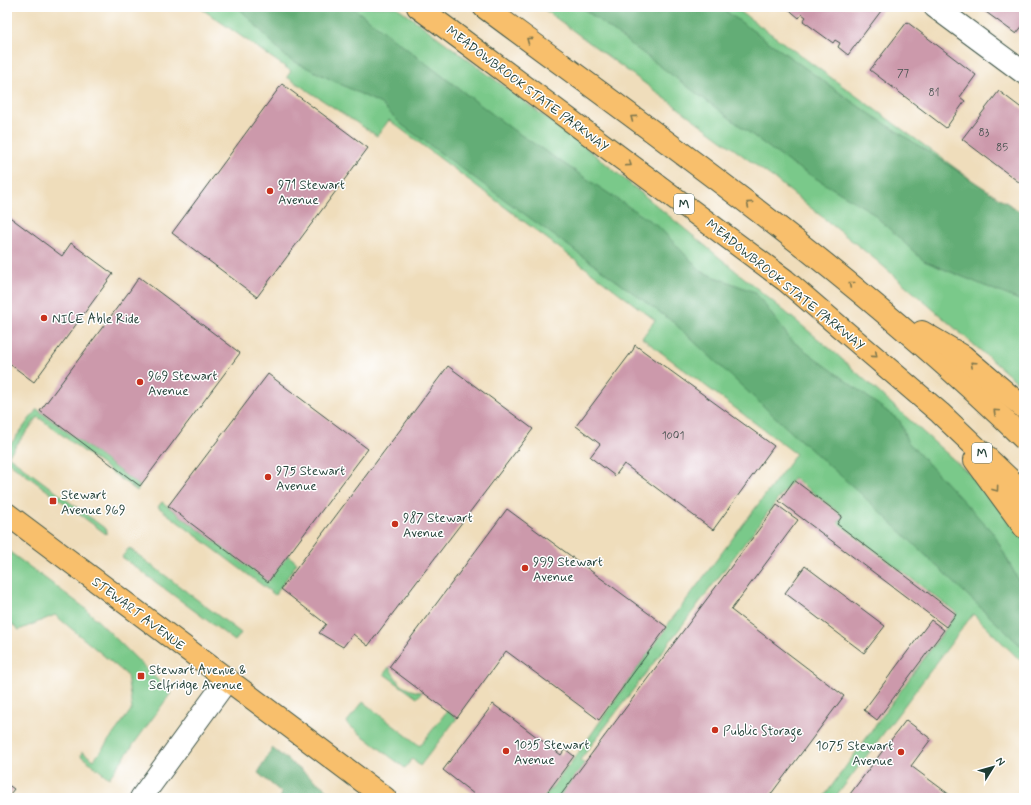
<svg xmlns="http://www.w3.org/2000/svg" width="1031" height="805" font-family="Mynerve,sans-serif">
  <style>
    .green { fill: #7ac98a; stroke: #4c835f }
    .forest { fill: #63ad76; stroke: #417555 }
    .building { fill: #cc99ab }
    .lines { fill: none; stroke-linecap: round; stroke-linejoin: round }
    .minor-casing { stroke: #3e5548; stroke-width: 24 }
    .major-casing { stroke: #3e5548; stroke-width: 24 }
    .highway-casing { stroke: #3e5548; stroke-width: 24 }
    .minor { stroke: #fff; stroke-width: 22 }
    .major { stroke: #f8bf6c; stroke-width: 22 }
    .highway { stroke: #f8bf6c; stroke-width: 22 }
    .oneway { stroke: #81784d }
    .poi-dot { fill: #c8321e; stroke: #fff; stroke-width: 1.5 }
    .labels { text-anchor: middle; stroke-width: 3; stroke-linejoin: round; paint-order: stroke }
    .number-label { font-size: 11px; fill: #4a5452 }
    .shield { fill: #fff; stroke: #627771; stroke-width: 1 }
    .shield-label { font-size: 12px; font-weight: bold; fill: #1f3d34 }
    .street-label { font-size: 13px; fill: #1f3d34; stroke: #fff }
    .poi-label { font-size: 13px; fill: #1f3d34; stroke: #fff; text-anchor: start }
  </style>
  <rect width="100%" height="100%" fill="#fff"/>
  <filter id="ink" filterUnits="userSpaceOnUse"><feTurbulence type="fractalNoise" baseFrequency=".025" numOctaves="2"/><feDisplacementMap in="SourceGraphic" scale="8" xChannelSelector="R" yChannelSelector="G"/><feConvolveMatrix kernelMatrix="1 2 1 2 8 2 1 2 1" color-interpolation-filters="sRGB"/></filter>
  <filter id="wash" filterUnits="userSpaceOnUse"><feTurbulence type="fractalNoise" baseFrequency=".012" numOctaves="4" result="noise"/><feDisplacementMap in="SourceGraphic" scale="16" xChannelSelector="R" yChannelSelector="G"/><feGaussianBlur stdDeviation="0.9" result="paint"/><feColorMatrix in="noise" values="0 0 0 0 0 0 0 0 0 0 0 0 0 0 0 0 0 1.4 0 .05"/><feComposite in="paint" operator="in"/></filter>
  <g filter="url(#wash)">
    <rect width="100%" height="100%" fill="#efddbb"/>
    <g class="green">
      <polygon points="199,7 397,7 583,145 834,352 974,478 1019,528 1024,535 1024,664 973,614 835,798 823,798 957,613 838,523 843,516 794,478 580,760 585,764 560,796 562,798 544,798 576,756 666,627 796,454 642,338 655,320 389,120 377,136 287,77 291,71"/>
      <polygon points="541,7 734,7 1024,218 1024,388 876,260 776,180"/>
      <polygon points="37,409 140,486 137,491 38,417 8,456 107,530 106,534 7,461 7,449"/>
      <polygon points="162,502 268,581 288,555 297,563 275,595 158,507"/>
      <polygon points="129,548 241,633 235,641 122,557"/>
      <polygon points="7,550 85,608 171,693 109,778 81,756 82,752 94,760 132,709 127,675 55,615 19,630 7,620"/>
      <path d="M 389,667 C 399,683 402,690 422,692 L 417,698 L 384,674 Z"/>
      <polygon points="363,702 420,746 447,711 457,718 420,766 412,759 405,768 346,723"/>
    </g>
    <g class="forest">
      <polygon points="238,7 352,7 512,129 659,227 702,272 755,292 791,340 900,421 907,441 994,534 1024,591 1024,649 859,492 790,431 673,322 402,125 381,104 287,58"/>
      <polygon points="581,7 720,7 861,108 1024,214 1024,302 924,261 870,211 787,161"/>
      <polygon points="272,748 338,798 281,798 281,792 258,773"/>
    </g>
    <g id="blocks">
      <g class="building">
        <polygon points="786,7 884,7 848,55 838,47 840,43 835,40 833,43 803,21 806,17 802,14 799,18"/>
        <polygon points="979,7 1024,7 1024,24 1016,34"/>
        <polygon points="907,22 976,75 960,97 965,101 946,128 870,70"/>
        <polygon points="282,84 368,148 257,297 172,233"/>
        <polygon points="999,91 1024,110 1024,186 962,139"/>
        <polygon points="7,215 62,256 71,243 113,274 34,382 7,362"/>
        <polygon points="139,277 240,353 140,486 40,411 131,289"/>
        <polygon points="635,345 774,446 713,530 624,464 615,476 590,457 600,444 576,426 633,350"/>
        <polygon points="448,366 533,429 368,646 353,634 343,647 319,633 326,624 281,589"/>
        <polygon points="268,374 368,449 268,582 168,506"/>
        <polygon points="794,480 842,516 837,524 956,614 946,627 779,501"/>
        <polygon points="777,505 798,520 731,610 844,696 768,798 562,798 560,796"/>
        <polygon points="507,509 667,627 599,720 506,651 457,718 389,667"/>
        <polygon points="805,566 885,626 864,653 785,593"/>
        <polygon points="931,620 944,630 877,720 864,710"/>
        <polygon points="493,704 561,755 565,749 574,756 543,798 479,798 443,770"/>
        <polygon points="906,720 931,739 911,766 954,798 847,798"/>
        <polygon points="7,784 14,789 7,798"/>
      </g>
    </g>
  </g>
  <g filter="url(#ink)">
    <use href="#blocks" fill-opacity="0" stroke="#3e5548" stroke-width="1"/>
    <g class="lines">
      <g class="minor-casing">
        <g id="minor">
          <polyline points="935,7 1024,73"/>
          <polyline points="141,798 227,680"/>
        </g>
      </g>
      <g class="major-casing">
        <polyline id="major" points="7,514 385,798"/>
      </g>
      <g class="highway-casing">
        <g id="highway">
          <polyline points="418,7 785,280 940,413 1024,493"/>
          <path d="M 484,7 C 669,144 859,277 1024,439"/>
          <polyline points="922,332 963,356 1024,408"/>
          <polyline points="975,460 1024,527"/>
        </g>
      </g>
      <use href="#minor" class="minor"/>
      <use href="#major" class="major"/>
      <use href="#highway" class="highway"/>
    </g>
    <defs><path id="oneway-chevron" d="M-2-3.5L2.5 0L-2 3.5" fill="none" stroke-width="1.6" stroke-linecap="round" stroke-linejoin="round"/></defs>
    <g class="oneway">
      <use href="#oneway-chevron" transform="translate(529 40) rotate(-143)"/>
      <use href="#oneway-chevron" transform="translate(633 118) rotate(-143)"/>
      <use href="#oneway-chevron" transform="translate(629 164) rotate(37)"/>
      <use href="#oneway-chevron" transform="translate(749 204) rotate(-143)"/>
      <use href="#oneway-chevron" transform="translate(851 284) rotate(-141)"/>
      <use href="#oneway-chevron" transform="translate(875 355) rotate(40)"/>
      <use href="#oneway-chevron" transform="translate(973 364) rotate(-138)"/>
      <use href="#oneway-chevron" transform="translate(996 412) rotate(-137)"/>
      <use href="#oneway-chevron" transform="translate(996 489) rotate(54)"/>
    </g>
  </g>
  <g class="poi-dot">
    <circle cx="270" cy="191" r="4"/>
    <circle cx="44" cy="318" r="4"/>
    <circle cx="140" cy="382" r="4"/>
    <circle cx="268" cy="477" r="4"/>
    <rect x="49" y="497" width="8" height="8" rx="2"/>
    <circle cx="395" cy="524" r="4"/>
    <circle cx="525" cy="568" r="4"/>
    <rect x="137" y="672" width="8" height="8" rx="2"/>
    <circle cx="715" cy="730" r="4"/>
    <circle cx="506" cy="751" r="4"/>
    <circle cx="901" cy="752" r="4"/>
  </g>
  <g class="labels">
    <g class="number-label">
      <text x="903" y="77">77</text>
      <text x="934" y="96">81</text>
      <text x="984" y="136">83</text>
      <text x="1002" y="151">85</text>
      <text x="673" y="439">1001</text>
    </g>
    <g class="shield">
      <rect x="674" y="194" width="20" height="20" rx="3"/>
      <rect x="972" y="443" width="20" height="20" rx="3"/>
    </g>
    <g class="shield-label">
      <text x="684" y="208">M</text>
      <text x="982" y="457">M</text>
    </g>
    <g class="street-label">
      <text transform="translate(528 88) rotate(37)" y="5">MEADOWBROOK STATE PARKWAY</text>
      <text transform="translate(786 284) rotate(39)" y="5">MEADOWBROOK STATE PARKWAY</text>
      <text transform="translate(139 613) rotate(37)" y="5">STEWART AVENUE</text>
    </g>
    <g class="poi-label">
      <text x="278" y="189">971 Stewart<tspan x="278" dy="15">Avenue</tspan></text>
      <text x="52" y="323">NICE Able Ride</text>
      <text x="148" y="380">969 Stewart<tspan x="148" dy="15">Avenue</tspan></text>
      <text x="276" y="475">975 Stewart<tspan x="276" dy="15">Avenue</tspan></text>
      <text x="61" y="499">Stewart<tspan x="61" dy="15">Avenue 969</tspan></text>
      <text x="403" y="522">987 Stewart<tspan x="403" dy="15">Avenue</tspan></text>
      <text x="533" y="566">999 Stewart<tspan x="533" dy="15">Avenue</tspan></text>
      <text x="149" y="674">Stewart Avenue &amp;<tspan x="149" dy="15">Selfridge Avenue</tspan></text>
      <text x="723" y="735">Public Storage</text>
      <text x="514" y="749">1035 Stewart<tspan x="514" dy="15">Avenue</tspan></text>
      <text x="893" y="750" text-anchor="end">1075 Stewart<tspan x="893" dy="15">Avenue</tspan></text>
    </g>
  </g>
  <rect width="1031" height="805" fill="none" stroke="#fff" stroke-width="24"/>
  <g transform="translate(993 767) rotate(53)" stroke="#ffffff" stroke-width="3" paint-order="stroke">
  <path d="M0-3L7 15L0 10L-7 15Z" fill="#1f3d34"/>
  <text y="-6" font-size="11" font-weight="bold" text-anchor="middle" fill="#1f3d34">N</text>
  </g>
</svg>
